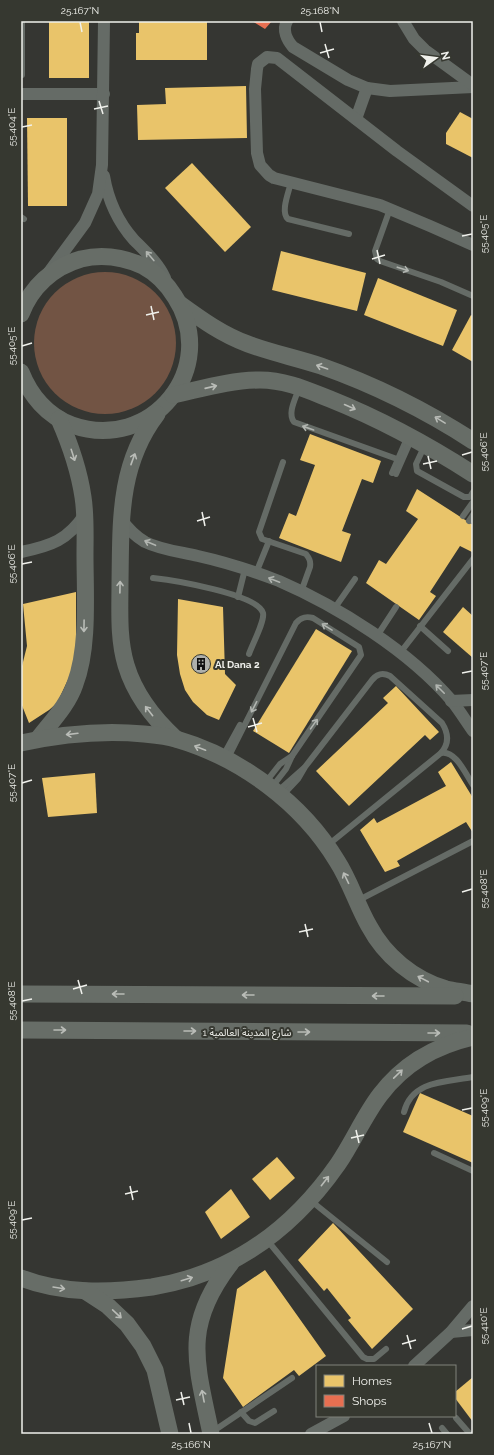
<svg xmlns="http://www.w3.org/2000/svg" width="494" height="1455" font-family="Raleway,'Noto Sans Arabic',sans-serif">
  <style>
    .green { fill: #725444 }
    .homes { fill: #e9c46a }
    .shops { fill: #e76f51 }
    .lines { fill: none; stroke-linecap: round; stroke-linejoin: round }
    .lane { stroke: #656b66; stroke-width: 6 }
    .street { stroke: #656b66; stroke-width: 12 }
    .secondary { stroke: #676d67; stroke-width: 17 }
    .oneway { stroke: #b1b5b0 }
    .oneway2 { stroke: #b9bcb7 }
    .ticks { fill: none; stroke: #f0f1ec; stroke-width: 1.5 }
    .labels { text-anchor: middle; stroke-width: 4; stroke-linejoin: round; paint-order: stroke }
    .poi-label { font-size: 10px; font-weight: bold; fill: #f0f1ec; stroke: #363830; text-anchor: start }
    .street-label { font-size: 10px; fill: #f0f1ec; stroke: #363830 }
    .neatline { fill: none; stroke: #f0f1ec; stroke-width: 1.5 }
    .ticks-label { font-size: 10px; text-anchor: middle; fill: #f0f1ec }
  </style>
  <rect width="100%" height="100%" fill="#353632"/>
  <circle class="green" cx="105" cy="343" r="71"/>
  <g class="homes">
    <rect x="49" y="21" width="40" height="57"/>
    <polygon points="139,21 207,21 207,60 136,60 136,33 139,33"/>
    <polygon points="246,86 247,138 138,140 137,105 166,104 165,88"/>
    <polygon points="460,112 473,119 473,158 446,144 446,133"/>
    <polygon points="27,118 67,118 67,206 28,206"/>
    <polygon points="192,163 251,227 225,252 165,188"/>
    <polygon points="281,251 366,273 357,311 272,290"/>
    <polygon points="378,278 457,310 443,346 364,315"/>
    <polygon points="471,315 473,316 473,362 452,350"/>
    <polygon points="310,434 381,461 373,483 362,479 342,531 351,534 341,562 279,538 289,513 296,516 315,465 300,460"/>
    <polygon points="417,489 473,525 473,550 472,552 460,546 430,592 436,596 419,620 366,583 379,560 386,564 418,519 406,511"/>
    <polygon points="76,592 76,651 73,669 57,703 49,710 29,723 21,703 21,670 27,646 23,604"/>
    <polygon points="178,599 223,607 225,674 236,685 219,720 207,715 193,702 185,690 180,674 177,655"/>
    <polygon points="463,607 473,616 473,658 443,632"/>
    <polygon points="316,629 352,651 289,753 253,731"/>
    <polygon points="396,686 439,732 430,740 425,735 349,806 316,771 388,703 383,698"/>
    <polygon points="451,762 473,798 473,833 466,822 397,861 400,866 385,872 360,830 374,818 377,823 446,786 438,772"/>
    <polygon points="95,773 97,813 48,817 42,778"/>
    <polygon points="420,1093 473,1116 473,1163 403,1132"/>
    <polygon points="277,1157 295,1178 270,1200 252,1179"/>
    <polygon points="231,1189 250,1217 221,1239 205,1212"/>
    <polygon points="333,1223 413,1309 372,1349 348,1320 351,1318 327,1288 324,1291 298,1260"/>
    <polygon points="265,1270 326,1356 299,1376 294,1370 243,1407 223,1378 237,1289"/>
    <polygon points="473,1377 473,1422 455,1398 455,1392"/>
  </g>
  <polygon class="shops" points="252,21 272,21 265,29"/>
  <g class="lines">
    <g class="lane">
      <polyline points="22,21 22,75"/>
      <path d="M 291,182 C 289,192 280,212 288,219 L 349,234"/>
      <polyline points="390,209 375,251 377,259 380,261 441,282 473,296"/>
      <polyline points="21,217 24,219"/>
      <path d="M 299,388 C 296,398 287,413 294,422 L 397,459"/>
      <polyline points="424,447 416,464 417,471 464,497 470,497 473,492"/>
      <path d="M 283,462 L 259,532 L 262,539 L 306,554 C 309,558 311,561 310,567 L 301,592"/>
      <polyline points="392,473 408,436"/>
      <polyline points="396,474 411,440"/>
      <polyline points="463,516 473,502"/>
      <polyline points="469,521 473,515"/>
      <polyline points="256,573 269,541"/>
      <path d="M 153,578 C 172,580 258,594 263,613 C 265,621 252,645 249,654"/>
      <polyline points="238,597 245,569"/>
      <polyline points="334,609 355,579"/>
      <polyline points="420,626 448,651"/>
      <polyline points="377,636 396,607"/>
      <polyline points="400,653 473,559"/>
      <path d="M 441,753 C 456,750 466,775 473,785"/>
      <polyline points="223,756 240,725"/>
      <path d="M 227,760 L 296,623 C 301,617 306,616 313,618 L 359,647 L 361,655 L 292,756 L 286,769 L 272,787"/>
      <polyline points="265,783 280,764 292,756"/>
      <polyline points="278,791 304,768"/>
      <path d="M 282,796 L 298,779 L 305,767 L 372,680 C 377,674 382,672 390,676 L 442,723 C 449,734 449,744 441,753 L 328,845"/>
      <polyline points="357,901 473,841"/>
      <path d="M 404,1112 C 412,1080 446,1082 473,1077"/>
      <polyline points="434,1153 473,1171"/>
      <polyline points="310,1200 387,1262"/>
      <polyline points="267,1240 363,1357 367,1359 374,1359 386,1349"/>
      <polyline points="241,1412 249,1421 255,1423 274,1411"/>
      <polyline points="456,1418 470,1434"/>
      <polyline points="442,1428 447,1434"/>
      <polyline points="212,1432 292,1378"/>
    </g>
    <g class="street">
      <path d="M 287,21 C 282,30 287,40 293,47 L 348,80 L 367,88 L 390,91 L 473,87"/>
      <polyline points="403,21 414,39 425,50 473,85"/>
      <polyline points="21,94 104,94"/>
      <polyline points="356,119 367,88"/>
      <path d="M 104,176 C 108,200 118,222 134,240 C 146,252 158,263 165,278"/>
      <polyline points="473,206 397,151 277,58 267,57 258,64 257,69 255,89 257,153 260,165 269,175 274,178 380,205 430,226 473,245"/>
      <polyline points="49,272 85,223 98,194 102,165 104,21"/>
      <path d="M 121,519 C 128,529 135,536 145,542 C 161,550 181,552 198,556 C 225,562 253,571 279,581 C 339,607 409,651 452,701 C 459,710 466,721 473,731"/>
      <path d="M 21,552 C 51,546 68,540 85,514"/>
      <polyline points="451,701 473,700"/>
      <polyline points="451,1332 473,1330"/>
      <polyline points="414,1366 451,1332 473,1306"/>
      <polyline points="311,1434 344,1416"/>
    </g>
    <g class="secondary">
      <path d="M 180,304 C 202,320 223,335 248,344 C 272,353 297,358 321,366 C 375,385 425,410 473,441"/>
      <path d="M 21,314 C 31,287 53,267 81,259 C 102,254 123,257 143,266 C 156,273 167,284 175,297 C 221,368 151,453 72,425 C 47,416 30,395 21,372"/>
      <path d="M 173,395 C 201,389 230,380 260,380 C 285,380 307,390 330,399 C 380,419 428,445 473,474"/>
      <path d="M 157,414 C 118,465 121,522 120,583 C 120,610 118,638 126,665 C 135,695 153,718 176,739"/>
      <path d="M 38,739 C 51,722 68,705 75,684 C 89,648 85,594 85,555 C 85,536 86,516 83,497 C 79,470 70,444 59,419"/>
      <path d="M 21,743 C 62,734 102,730 144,734 C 154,735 166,736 176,739 C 241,758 302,803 337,861 C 350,881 357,905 369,926 C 385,956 413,979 446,989 C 455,991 464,992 473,994"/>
      <polyline points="21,994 455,996"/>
      <polyline points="21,1030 467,1033"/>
      <path d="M 21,1278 C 63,1294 108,1293 152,1287 C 232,1274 292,1230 338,1164 C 353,1142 364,1116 380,1095 C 404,1063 435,1046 473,1037"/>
      <polyline points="85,1291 108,1306 127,1324 143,1346 155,1370 170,1434"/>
      <path d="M 211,1434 C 196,1362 182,1326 231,1263"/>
    </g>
  </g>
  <defs><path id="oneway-shaft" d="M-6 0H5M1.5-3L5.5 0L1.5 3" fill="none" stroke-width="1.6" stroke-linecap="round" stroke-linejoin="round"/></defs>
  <g class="oneway">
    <use href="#oneway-shaft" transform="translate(150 256) rotate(-130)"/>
    <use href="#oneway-shaft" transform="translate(403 269) rotate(18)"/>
    <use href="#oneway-shaft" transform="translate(308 428) rotate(-161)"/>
    <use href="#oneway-shaft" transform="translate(150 543) rotate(-157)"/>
    <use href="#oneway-shaft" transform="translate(274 580) rotate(-159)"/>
    <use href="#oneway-shaft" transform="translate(327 627) rotate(-148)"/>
    <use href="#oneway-shaft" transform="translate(440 689) rotate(-135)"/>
    <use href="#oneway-shaft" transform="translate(254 707) rotate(117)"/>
    <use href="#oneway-shaft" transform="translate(314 724) rotate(-55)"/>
  </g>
  <g class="oneway2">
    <use href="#oneway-shaft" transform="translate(322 367) rotate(-161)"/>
    <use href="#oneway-shaft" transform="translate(211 387) rotate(-13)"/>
    <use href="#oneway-shaft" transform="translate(350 407) rotate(24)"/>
    <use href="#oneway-shaft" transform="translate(440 420) rotate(-149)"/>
    <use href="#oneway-shaft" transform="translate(73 455) rotate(72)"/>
    <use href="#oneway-shaft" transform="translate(133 459) rotate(-70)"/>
    <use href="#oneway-shaft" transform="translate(120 587) rotate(-89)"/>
    <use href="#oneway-shaft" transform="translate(84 626) rotate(91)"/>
    <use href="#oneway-shaft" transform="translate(149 711) rotate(-128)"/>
    <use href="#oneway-shaft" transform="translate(72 734) rotate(173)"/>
    <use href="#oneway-shaft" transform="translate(200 748) rotate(-159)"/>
    <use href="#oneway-shaft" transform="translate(346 878) rotate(-116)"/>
    <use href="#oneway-shaft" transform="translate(423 979) rotate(-152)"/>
    <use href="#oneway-shaft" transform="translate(118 994) rotate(-180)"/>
    <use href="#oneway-shaft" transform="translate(248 995) rotate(-180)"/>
    <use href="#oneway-shaft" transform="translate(378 996) rotate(-180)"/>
    <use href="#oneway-shaft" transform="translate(60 1030)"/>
    <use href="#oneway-shaft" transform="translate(190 1031)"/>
    <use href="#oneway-shaft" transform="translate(304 1032)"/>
    <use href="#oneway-shaft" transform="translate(434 1033)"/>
    <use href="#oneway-shaft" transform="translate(398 1074) rotate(-44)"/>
    <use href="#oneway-shaft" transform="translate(325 1181) rotate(-52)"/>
    <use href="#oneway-shaft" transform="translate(187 1279) rotate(-17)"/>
    <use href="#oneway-shaft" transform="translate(59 1288) rotate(9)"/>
    <use href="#oneway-shaft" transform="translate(117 1314) rotate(43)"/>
    <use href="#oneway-shaft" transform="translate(203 1396) rotate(-101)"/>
  </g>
  <path class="ticks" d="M 80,22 L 82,32M 320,22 L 322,32M 325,44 L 329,58M 320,53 L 334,49M 99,101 L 103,114M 94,109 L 108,106M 22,127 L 32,125M 462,236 L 472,234M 377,250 L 380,264M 372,259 L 385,255M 151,306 L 154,320M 146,315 L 159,312M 22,346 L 32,343M 462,455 L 472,452M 428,456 L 431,469M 423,464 L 437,461M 202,512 L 205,526M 197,521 L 210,517M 22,564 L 32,562M 462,673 L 472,671M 253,718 L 257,732M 248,727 L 262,723M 22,783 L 32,780M 462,892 L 472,889M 305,924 L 308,937M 299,932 L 313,929M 78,980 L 82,994M 73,989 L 87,985M 22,1001 L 32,999M 462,1110 L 472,1108M 356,1130 L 359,1143M 351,1138 L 364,1135M 130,1186 L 133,1200M 125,1194 L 138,1191M 22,1220 L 32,1218M 462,1329 L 472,1326M 407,1335 L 411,1349M 402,1344 L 416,1340M 181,1392 L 184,1405M 176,1400 L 190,1397M 189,1423 L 191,1433M 429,1423 L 432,1433"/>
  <defs>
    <g id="building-disc" transform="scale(1)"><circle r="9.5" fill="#afb0ab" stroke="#363830"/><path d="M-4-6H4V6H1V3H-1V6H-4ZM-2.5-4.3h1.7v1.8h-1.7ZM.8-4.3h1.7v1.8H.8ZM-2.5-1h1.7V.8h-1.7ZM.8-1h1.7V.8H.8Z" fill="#111"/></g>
  </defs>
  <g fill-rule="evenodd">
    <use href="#building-disc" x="201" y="664"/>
  </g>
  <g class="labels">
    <g class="poi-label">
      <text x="215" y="668">Al Dana 2</text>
    </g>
    <g class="street-label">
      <text x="247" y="1036">شارع المدينة العالمية 1</text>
    </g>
  </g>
  <rect width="494" height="1455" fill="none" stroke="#363830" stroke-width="44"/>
  <rect x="316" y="1365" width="140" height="52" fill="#363830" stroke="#80827b"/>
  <rect x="324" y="1375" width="20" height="12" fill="#e9c46a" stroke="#80827b"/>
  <text x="352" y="1385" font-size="12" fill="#f0f1ec">Homes</text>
  <rect x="324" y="1395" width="20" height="12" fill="#e76f51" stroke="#80827b"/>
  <text x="352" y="1405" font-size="12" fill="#f0f1ec">Shops</text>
  <g transform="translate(436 58) rotate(76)" stroke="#363830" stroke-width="3" paint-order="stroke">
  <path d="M0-3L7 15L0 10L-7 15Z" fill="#f0f1ec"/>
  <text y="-6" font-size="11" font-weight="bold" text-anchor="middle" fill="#f0f1ec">N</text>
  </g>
  <rect x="22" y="22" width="450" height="1411" class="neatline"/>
  <g class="ticks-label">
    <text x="80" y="14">25.167°N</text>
    <text x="320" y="14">25.168°N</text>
    <text transform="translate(11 127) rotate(-90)" y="4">55.404°E</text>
    <text transform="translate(483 234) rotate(-90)" y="4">55.405°E</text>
    <text transform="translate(11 346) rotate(-90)" y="4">55.405°E</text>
    <text transform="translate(483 452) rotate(-90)" y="4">55.406°E</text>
    <text transform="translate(11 564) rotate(-90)" y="4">55.406°E</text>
    <text transform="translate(483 671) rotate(-90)" y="4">55.407°E</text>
    <text transform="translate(11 783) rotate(-90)" y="4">55.407°E</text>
    <text transform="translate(483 889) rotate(-90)" y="4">55.408°E</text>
    <text transform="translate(11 1001) rotate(-90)" y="4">55.408°E</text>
    <text transform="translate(483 1108) rotate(-90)" y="4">55.409°E</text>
    <text transform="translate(11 1220) rotate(-90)" y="4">55.409°E</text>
    <text transform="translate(483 1326) rotate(-90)" y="4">55.410°E</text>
    <text x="191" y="1448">25.166°N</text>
    <text x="432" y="1448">25.167°N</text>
  </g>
</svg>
